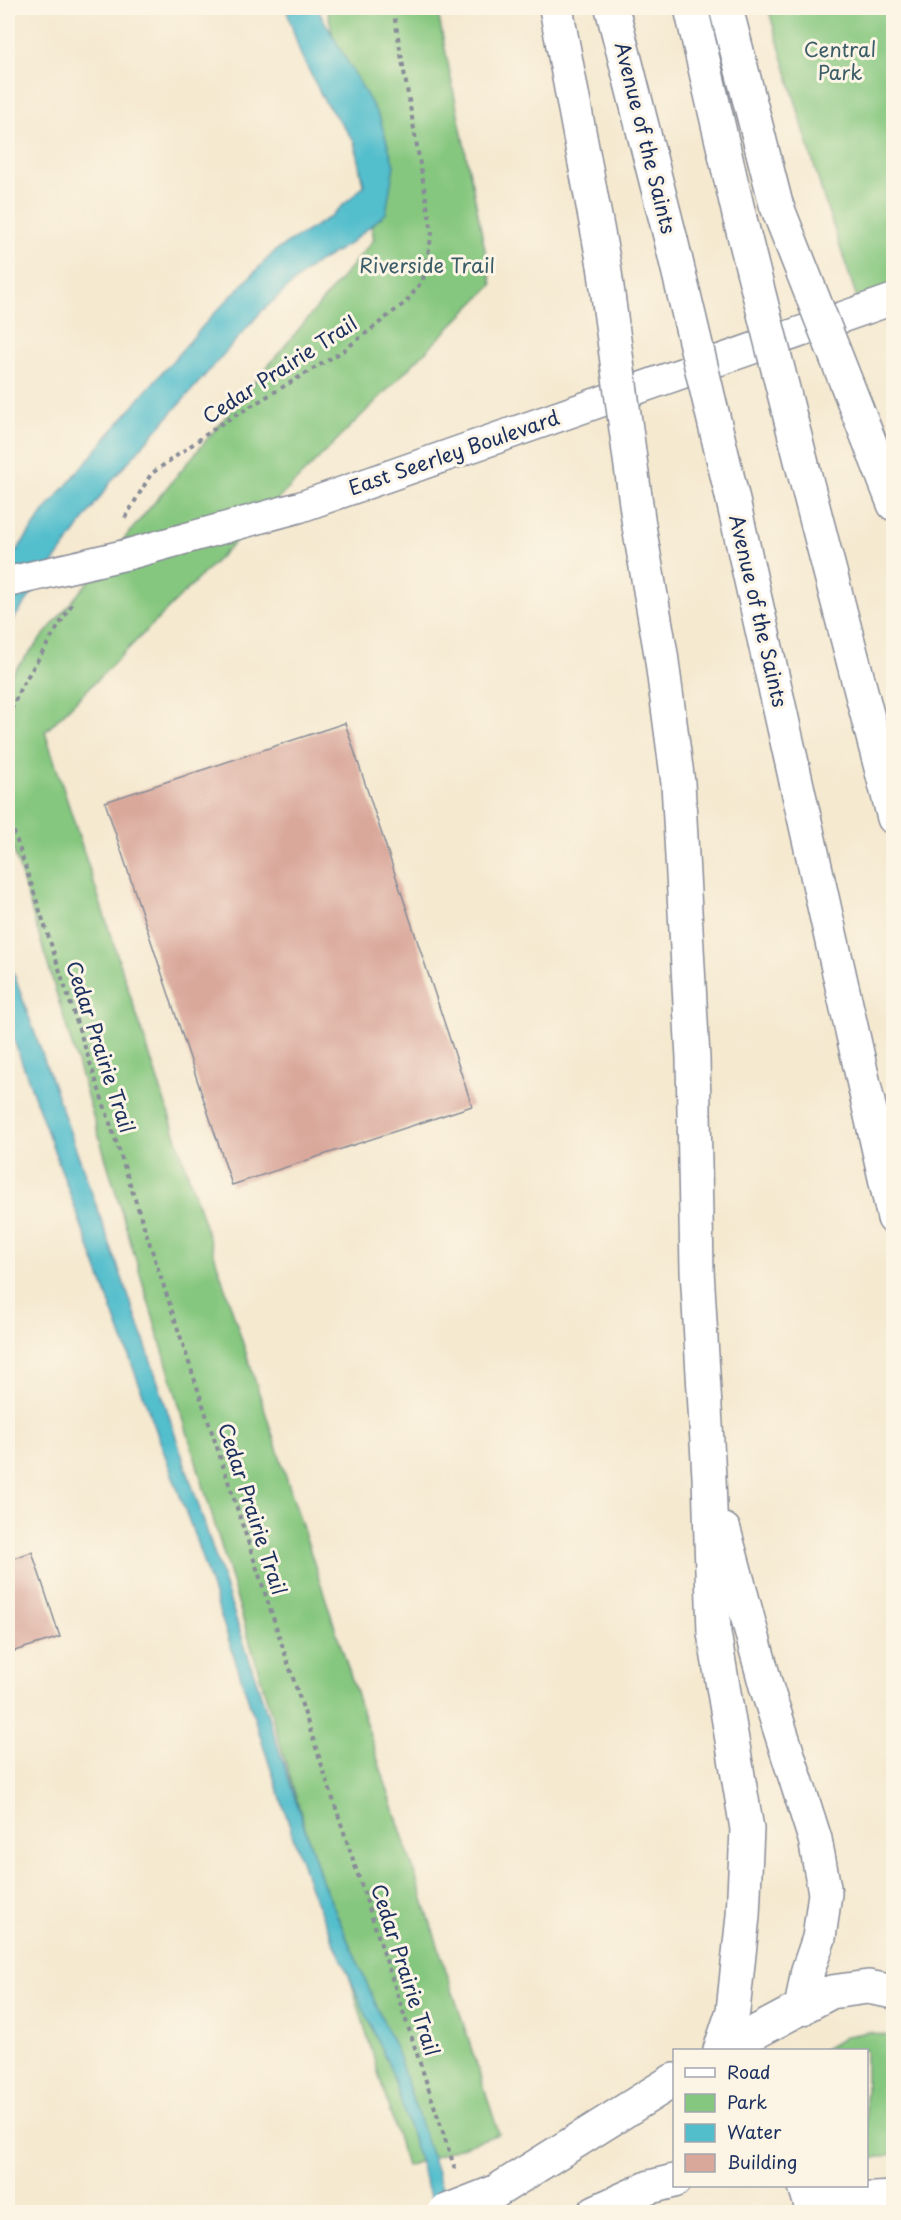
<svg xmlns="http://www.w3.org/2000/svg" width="901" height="2220" font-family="'Playpen Sans',sans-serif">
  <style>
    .green { fill: #86c77f; stroke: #507b6e; stroke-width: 1.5 }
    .water { fill: #52becc; stroke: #367695; stroke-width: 1.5 }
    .building { fill: #d9a89b }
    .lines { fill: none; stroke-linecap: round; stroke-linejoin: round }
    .street-casing { stroke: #888c97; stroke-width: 33 }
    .primary-casing { stroke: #888c97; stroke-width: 36 }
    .highway-casing { stroke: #888c97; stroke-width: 36 }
    .path { stroke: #888c97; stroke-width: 4; stroke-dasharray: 4.5 4.5; stroke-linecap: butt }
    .street { stroke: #fff; stroke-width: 30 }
    .primary { stroke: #fff; stroke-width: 33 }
    .highway { stroke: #fff; stroke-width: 33 }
    .street-bridge-casing { stroke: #888c97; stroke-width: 33; stroke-linecap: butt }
    .primary-bridge-casing { stroke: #888c97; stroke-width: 36; stroke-linecap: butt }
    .highway-bridge-casing { stroke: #888c97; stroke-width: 36; stroke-linecap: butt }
    .street-bridge { stroke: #fff; stroke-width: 30 }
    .primary-bridge { stroke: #fff; stroke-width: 33 }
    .highway-bridge { stroke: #fff; stroke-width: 33 }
    .labels { text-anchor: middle; stroke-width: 6; stroke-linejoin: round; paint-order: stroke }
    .park-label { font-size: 20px; fill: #3b5d68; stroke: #fcf5e5 }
    .street-label { font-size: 20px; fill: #1b2f5e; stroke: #fcf5e5 }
  </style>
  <rect width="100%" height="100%" fill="#fcf5e5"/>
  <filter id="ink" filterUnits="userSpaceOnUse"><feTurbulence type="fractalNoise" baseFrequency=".0167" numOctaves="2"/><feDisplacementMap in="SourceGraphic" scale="12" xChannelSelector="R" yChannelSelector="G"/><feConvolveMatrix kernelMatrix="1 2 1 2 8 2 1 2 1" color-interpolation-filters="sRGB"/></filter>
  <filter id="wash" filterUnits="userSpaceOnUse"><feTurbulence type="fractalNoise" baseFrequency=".008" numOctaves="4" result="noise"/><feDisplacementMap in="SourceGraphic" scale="24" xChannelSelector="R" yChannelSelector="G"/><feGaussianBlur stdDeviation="1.35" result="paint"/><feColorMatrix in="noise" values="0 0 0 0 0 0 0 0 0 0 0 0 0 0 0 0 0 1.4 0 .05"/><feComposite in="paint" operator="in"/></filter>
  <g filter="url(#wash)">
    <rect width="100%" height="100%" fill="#f5e9d0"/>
    <g class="green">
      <polygon points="327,8 437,8 492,285 45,732 499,2134 406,2166 8,831 8,678 374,239"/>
      <polygon points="768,8 893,8 893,299 861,310 824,199"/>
      <polygon points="869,2032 894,2037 893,2154 866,2160 866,2050 823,2050 847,2036"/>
    </g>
    <g class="water">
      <polygon points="286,8 317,8 380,119 394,165 386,213 349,244 312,266 261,312 113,479 8,627 8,563 44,512 145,392 211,317 275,251 330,217 364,186 355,142 325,102 300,53"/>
      <polygon points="8,958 143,1337 323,1883 398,2055 450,2212 435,2212 392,2073 310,1888 196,1540 8,1024"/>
    </g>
    <g id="blocks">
      <g class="building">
        <polygon points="345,723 472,1106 232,1185 105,802"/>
        <polygon points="32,1552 60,1637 8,1653 8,1560"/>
      </g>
    </g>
  </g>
  <g filter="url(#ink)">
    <use href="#blocks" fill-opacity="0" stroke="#888c97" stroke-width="1.5"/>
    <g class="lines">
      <g class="street-casing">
        <polyline id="street" points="129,554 300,507 894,299"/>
      </g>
      <g class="primary-casing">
        <g id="primary">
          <polyline points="722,2050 831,1992 868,1987 894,1992"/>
          <polyline points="805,2186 854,2200 894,2198"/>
          <polyline points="495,2192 674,2080"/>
          <polyline points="595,2212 650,2187 674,2181"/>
        </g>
      </g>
      <g class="highway-casing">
        <g id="highway">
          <polyline points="556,8 604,265"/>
          <polyline points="612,8 671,240"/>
          <polyline points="691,8 740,219"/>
          <polyline points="726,8 776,204"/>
          <polyline points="874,453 894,504"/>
          <polyline points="804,472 894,818"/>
          <polyline points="732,496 894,1218"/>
          <polyline points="639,526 661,654 678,783 693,1058 697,1270 709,1477 714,1633 747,1829 743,1916 733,2011 720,2050"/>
          <polyline points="724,1530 766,1686 815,1839 825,1893 819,1938 808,1970 801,2009"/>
          <polyline points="805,2186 813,2212"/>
        </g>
      </g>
      <g class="path">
        <polyline points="125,518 151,474 221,424 343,351 406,302 423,280 432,233 393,8"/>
        <polyline points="8,718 20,689 72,604"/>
        <polyline points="8,814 455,2169"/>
      </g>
      <use href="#street" class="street"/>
      <use href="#primary" class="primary"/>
      <use href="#highway" class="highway"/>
      <g class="street-bridge-casing">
        <polyline id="street-bridge" points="8,582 129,554"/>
      </g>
      <g class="primary-bridge-casing">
        <polyline id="primary-bridge" points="444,2212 495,2192"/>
      </g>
      <g class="highway-bridge-casing">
        <g id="highway-bridge">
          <polyline points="776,204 874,453"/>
          <polyline points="740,219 804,472"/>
          <polyline points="671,240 732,496"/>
          <polyline points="604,265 639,526"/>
        </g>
      </g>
      <use href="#street-bridge" class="street-bridge"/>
      <use href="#primary-bridge" class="primary-bridge"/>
      <use href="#highway-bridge" class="highway-bridge"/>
    </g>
  </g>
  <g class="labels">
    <g class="park-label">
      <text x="840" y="57">Central<tspan x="840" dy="23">Park</tspan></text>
      <text x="427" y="273">Riverside Trail</text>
    </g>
    <g class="street-label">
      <text transform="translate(645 138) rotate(76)" y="7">Avenue of the Saints</text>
      <text transform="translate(280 370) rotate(-33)" y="7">Cedar Prairie Trail</text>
      <text transform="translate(454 453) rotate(-19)" y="7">East Seerley Boulevard</text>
      <text transform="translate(758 611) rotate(77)" y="7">Avenue of the Saints</text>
      <text transform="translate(100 1047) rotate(72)" y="7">Cedar Prairie Trail</text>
      <text transform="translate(252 1509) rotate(72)" y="7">Cedar Prairie Trail</text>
      <text transform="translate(405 1970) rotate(72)" y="7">Cedar Prairie Trail</text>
    </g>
  </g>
  <rect width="901" height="2220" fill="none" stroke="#fcf5e5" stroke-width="30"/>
  <rect x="673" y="2049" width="195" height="138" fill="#fcf5e5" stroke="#a2a6af" stroke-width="1.5"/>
  <rect x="685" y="2068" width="30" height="9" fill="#ffffff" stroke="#a2a6af" stroke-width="1.5"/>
  <text x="727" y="2079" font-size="18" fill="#1b2f5e">Road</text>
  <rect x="685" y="2094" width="30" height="18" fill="#86c77f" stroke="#a2a6af" stroke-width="1.5"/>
  <text x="727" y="2109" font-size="18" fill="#1b2f5e">Park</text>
  <rect x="685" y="2124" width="30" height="18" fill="#52becc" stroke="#a2a6af" stroke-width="1.5"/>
  <text x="727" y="2139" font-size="18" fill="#1b2f5e">Water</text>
  <rect x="685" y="2154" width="30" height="18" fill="#d9a89b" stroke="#a2a6af" stroke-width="1.5"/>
  <text x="727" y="2169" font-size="18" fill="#1b2f5e">Building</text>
</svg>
